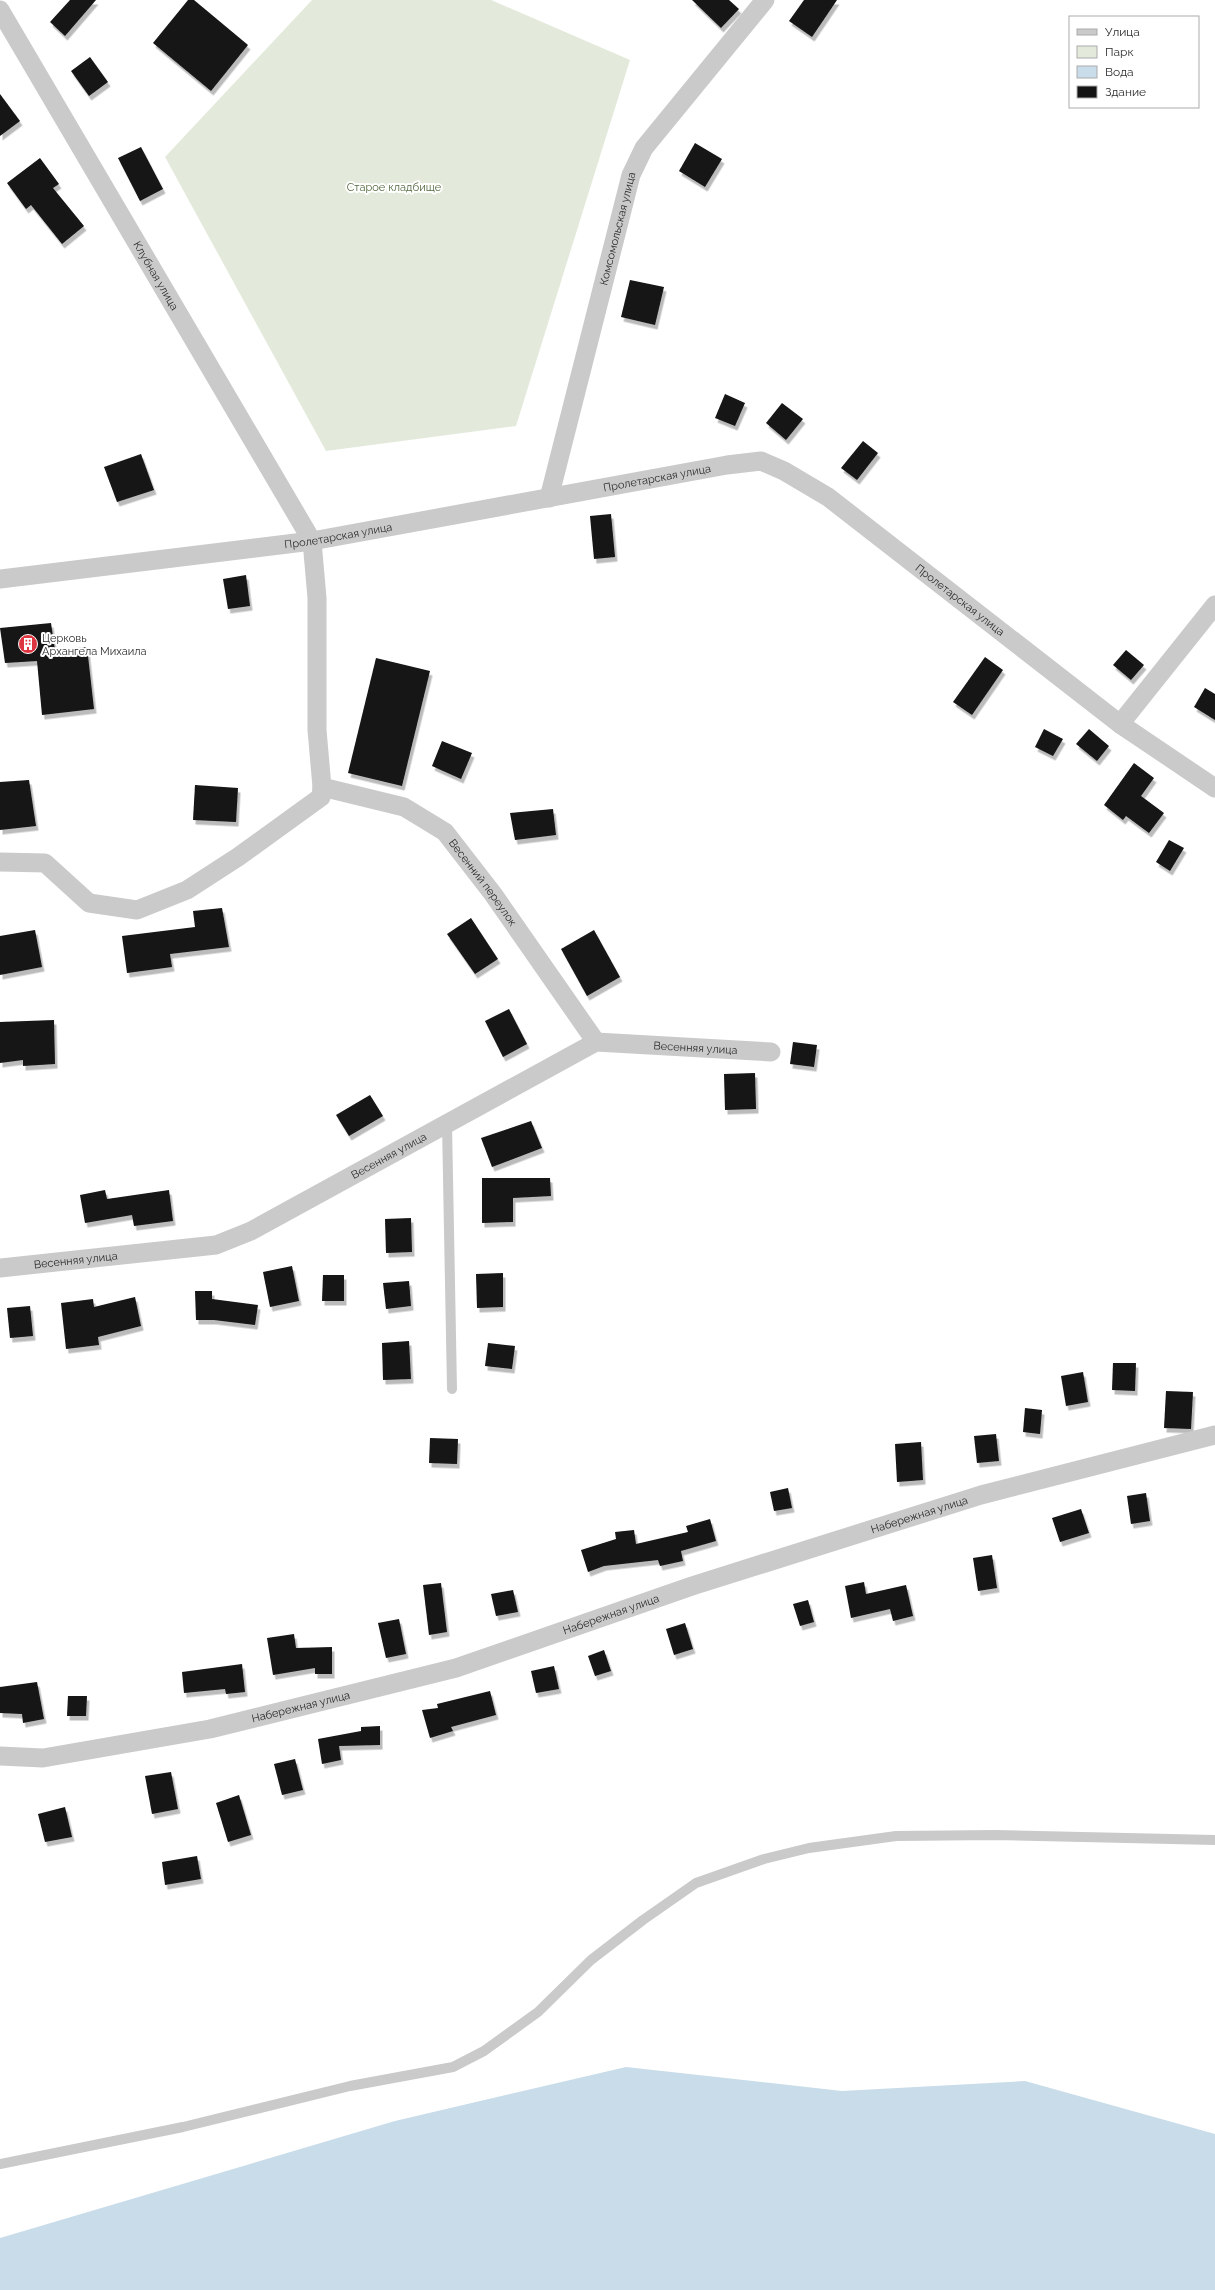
<svg xmlns="http://www.w3.org/2000/svg" width="1215" height="2290" font-family="Raleway,sans-serif">
  <style>
    .green { fill: #e3eadb }
    .water { fill: #c8dce9 }
    .building { fill: #141414; filter: url(#shadow) }
    .lines { fill: none; stroke-linecap: round; stroke-linejoin: round }
    .lane { stroke: #cacaca; stroke-width: 10 }
    .street { stroke: #cacaca; stroke-width: 19 }
    .labels { text-anchor: middle; stroke-width: 4; stroke-linejoin: round; paint-order: stroke }
    .park-label { font-size: 11px; fill: #50673d; stroke: #fff }
    .street-label { font-size: 11px; fill: #2d2d2d; stroke: #fff }
    .poi-label { font-size: 11px; fill: #2d2d2d; stroke: #fff; text-anchor: start }
  </style>
  <defs>
    <filter id="shadow"><feDropShadow dx="2.5" dy="4.5" stdDeviation="0" flood-color="#0004"/></filter>
  </defs>
  <rect width="100%" height="100%" fill="#fff"/>
  <polygon class="green" points="312,0 491,0 630,60 516,426 326,451 165,157"/>
  <polygon class="water" points="626,2067 842,2091 1025,2081 1215,2134 1215,2290 0,2290 0,2238 395,2121"/>
  <g class="building">
    <polygon points="70,0 96,0 65,36 50,22"/>
    <polygon points="188,0 194,0 248,45 211,91 153,43"/>
    <polygon points="692,0 729,0 739,9 721,28"/>
    <polygon points="804,0 837,0 812,37 789,21"/>
    <polygon points="90,57 108,82 89,96 71,71"/>
    <polygon points="0,94 20,121 0,136"/>
    <polygon points="695,143 722,159 705,187 679,171"/>
    <polygon points="141,147 163,189 140,201 118,158"/>
    <polygon points="40,158 59,184 53,188 84,226 62,244 31,205 26,209 7,183"/>
    <polygon points="630,280 664,287 655,325 621,317"/>
    <polygon points="725,394 745,403 735,426 715,418"/>
    <polygon points="782,403 803,419 786,440 766,423"/>
    <polygon points="863,441 878,453 857,480 841,468"/>
    <polygon points="141,454 154,490 117,502 104,467"/>
    <polygon points="611,514 615,557 594,559 590,516"/>
    <polygon points="246,575 250,606 228,609 223,579"/>
    <polygon points="51,623 55,650 87,647 94,709 42,715 37,661 5,663 0,628"/>
    <polygon points="1126,650 1144,665 1131,680 1113,665"/>
    <polygon points="985,657 1003,670 972,715 953,702"/>
    <polygon points="376,658 430,671 402,786 348,773"/>
    <polygon points="1205,688 1215,694 1215,720 1194,707"/>
    <polygon points="1044,729 1063,739 1053,756 1035,747"/>
    <polygon points="1089,729 1109,746 1097,761 1076,744"/>
    <polygon points="442,741 472,753 461,779 432,766"/>
    <polygon points="1134,763 1154,778 1141,796 1164,813 1149,833 1126,816 1123,820 1104,805"/>
    <polygon points="29,780 36,826 0,830 0,782"/>
    <polygon points="195,785 238,788 236,822 193,820"/>
    <polygon points="553,809 556,835 515,840 510,813"/>
    <polygon points="1169,840 1184,848 1170,871 1156,862"/>
    <polygon points="222,908 229,947 170,954 172,967 127,973 122,936 195,927 193,911"/>
    <polygon points="471,918 498,959 475,974 447,934"/>
    <polygon points="35,930 42,967 0,975 0,936"/>
    <polygon points="594,930 620,977 587,996 561,949"/>
    <polygon points="509,1009 527,1044 503,1057 485,1021"/>
    <polygon points="54,1020 55,1064 23,1066 23,1060 0,1063 0,1022"/>
    <polygon points="793,1042 817,1045 814,1067 790,1064"/>
    <polygon points="755,1073 756,1109 725,1110 724,1074"/>
    <polygon points="370,1095 383,1116 349,1136 336,1115"/>
    <polygon points="531,1121 542,1148 492,1167 481,1138"/>
    <polygon points="482,1178 550,1178 551,1196 513,1198 513,1222 482,1223"/>
    <polygon points="105,1190 107,1199 169,1190 173,1221 134,1226 132,1215 85,1223 80,1195"/>
    <polygon points="411,1218 412,1252 386,1253 385,1219"/>
    <polygon points="292,1266 299,1301 270,1307 263,1272"/>
    <polygon points="503,1273 503,1307 477,1308 476,1274"/>
    <polygon points="323,1275 344,1275 344,1301 322,1301"/>
    <polygon points="409,1281 411,1306 386,1309 383,1283"/>
    <polygon points="195,1291 212,1291 212,1299 258,1305 255,1325 214,1320 196,1320"/>
    <polygon points="135,1297 141,1326 98,1337 99,1345 66,1349 61,1303 93,1299 94,1307"/>
    <polygon points="30,1306 33,1336 10,1338 7,1308"/>
    <polygon points="409,1341 411,1379 383,1380 382,1343"/>
    <polygon points="488,1343 515,1346 512,1369 485,1366"/>
    <polygon points="1113,1363 1136,1363 1135,1391 1112,1390"/>
    <polygon points="1083,1372 1088,1402 1066,1406 1061,1376"/>
    <polygon points="1166,1391 1193,1392 1191,1429 1164,1428"/>
    <polygon points="1025,1408 1042,1410 1040,1434 1023,1432"/>
    <polygon points="996,1434 999,1461 977,1463 974,1436"/>
    <polygon points="430,1438 458,1439 457,1464 429,1463"/>
    <polygon points="921,1442 923,1480 897,1482 895,1444"/>
    <polygon points="788,1488 792,1508 774,1511 770,1492"/>
    <polygon points="1146,1493 1150,1521 1131,1524 1127,1496"/>
    <polygon points="1081,1509 1089,1533 1060,1542 1052,1518"/>
    <polygon points="710,1519 716,1541 681,1551 683,1561 660,1566 658,1560 604,1566 588,1572 581,1550 616,1539 615,1532 634,1530 636,1544 688,1532 686,1526"/>
    <polygon points="992,1555 997,1588 978,1591 973,1558"/>
    <polygon points="864,1582 866,1594 906,1585 913,1616 893,1621 890,1609 851,1618 845,1586"/>
    <polygon points="441,1583 447,1632 429,1635 423,1585"/>
    <polygon points="513,1590 518,1612 496,1616 491,1594"/>
    <polygon points="808,1600 814,1622 800,1626 793,1604"/>
    <polygon points="399,1619 406,1654 386,1658 378,1623"/>
    <polygon points="685,1623 693,1649 674,1655 666,1629"/>
    <polygon points="294,1634 296,1648 332,1647 332,1674 315,1674 315,1668 273,1675 267,1638"/>
    <polygon points="604,1650 611,1671 595,1676 588,1656"/>
    <polygon points="242,1664 245,1692 226,1694 225,1689 184,1693 182,1672"/>
    <polygon points="554,1666 559,1689 536,1693 531,1671"/>
    <polygon points="37,1682 44,1719 23,1723 22,1714 0,1713 0,1687"/>
    <polygon points="490,1691 496,1715 451,1727 453,1731 430,1738 422,1710 438,1708 437,1704"/>
    <polygon points="68,1696 87,1696 86,1716 67,1716"/>
    <polygon points="380,1726 380,1745 339,1746 341,1760 322,1764 318,1739 361,1731 361,1727"/>
    <polygon points="295,1759 303,1790 282,1795 274,1764"/>
    <polygon points="171,1772 178,1809 152,1814 145,1776"/>
    <polygon points="239,1795 251,1835 228,1842 216,1803"/>
    <polygon points="65,1807 72,1837 45,1842 38,1814"/>
    <polygon points="197,1856 201,1879 165,1885 162,1862"/>
  </g>
  <g class="lines">
    <g class="lane">
      <polyline points="447,1124 452,1389"/>
      <polyline points="0,2164 183,2127 350,2086 453,2067 484,2051 538,2012 591,1960 643,1920 696,1883 764,1859 809,1848 896,1836 996,1835 1215,1840"/>
    </g>
    <g class="street">
      <path id="s1" d="M 0,10 L 312,541 L 317,598 L 317,730 L 322,787 L 404,807 L 445,832 L 493,894 L 596,1042"/>
      <path id="s2" d="M 549,498 L 631,175 L 644,148 L 765,0"/>
      <path id="s3" d="M 0,579 L 312,541 L 727,465 L 761,461 L 784,471 L 828,497 L 1120,724 L 1215,788"/>
      <polyline points="1120,724 1215,605"/>
      <polyline points="0,862 45,863 89,903 137,910 187,890 238,857 321,797 322,787"/>
      <path id="s4" d="M 0,1268 L 216,1245 L 251,1231 L 596,1042 L 771,1052"/>
      <path id="s5" d="M 0,1756 L 43,1758 L 210,1729 L 456,1668 L 692,1586 L 981,1495 L 1215,1435"/>
    </g>
  </g>
  <defs>
    <g id="building-disc" transform="scale(1)"><circle r="9.5" fill="#dd3640" stroke="#fff"/><path d="M-4-6H4V6H1V3H-1V6H-4ZM-2.5-4.3h1.7v1.8h-1.7ZM.8-4.3h1.7v1.8H.8ZM-2.5-1h1.7V.8h-1.7ZM.8-1h1.7V.8H.8Z" fill="#fff"/></g>
  </defs>
  <g fill-rule="evenodd">
    <use href="#building-disc" x="28" y="644"/>
  </g>
  <g class="labels">
    <g class="park-label">
      <text x="394" y="191">Старое кладбище</text>
    </g>
    <g class="street-label">
      <text dy="4" stroke="none"><textPath href="#s2" startOffset="278">Комсомольская улица</textPath></text>
      <text dy="4" stroke="none"><textPath href="#s1" startOffset="308">Клубная улица</textPath></text>
      <text dy="4" stroke="none"><textPath href="#s3" startOffset="665">Пролетарская улица</textPath></text>
      <text dy="4" stroke="none"><textPath href="#s3" startOffset="341">Пролетарская улица</textPath></text>
      <text dy="4" stroke="none"><textPath href="#s3" startOffset="1014">Пролетарская улица</textPath></text>
      <text dy="4" stroke="none"><textPath href="#s1" startOffset="1058">Весенний переулок</textPath></text>
      <text dy="4" stroke="none"><textPath href="#s4" startOffset="748">Весенняя улица</textPath></text>
      <text dy="4" stroke="none"><textPath href="#s4" startOffset="412">Весенняя улица</textPath></text>
      <text dy="4" stroke="none"><textPath href="#s4" startOffset="76">Весенняя улица</textPath></text>
      <text dy="4" stroke="none"><textPath href="#s5" startOffset="954">Набережная улица</textPath></text>
      <text dy="4" stroke="none"><textPath href="#s5" startOffset="630">Набережная улица</textPath></text>
      <text dy="4" stroke="none"><textPath href="#s5" startOffset="306">Набережная улица</textPath></text>
    </g>
    <g class="poi-label">
      <text x="42" y="642">Церковь<tspan x="42" dy="13">Архангела Михаила</tspan></text>
    </g>
  </g>
  <rect x="1069" y="16" width="130" height="92" fill="#ffffff" stroke="#ababab"/>
  <rect x="1077" y="29" width="20" height="6" fill="#cacaca" stroke="#ababab"/>
  <text x="1105" y="36" font-size="12" fill="#2d2d2d">Улица</text>
  <rect x="1077" y="46" width="20" height="12" fill="#e3eadb" stroke="#ababab"/>
  <text x="1105" y="56" font-size="12" fill="#2d2d2d">Парк</text>
  <rect x="1077" y="66" width="20" height="12" fill="#c8dce9" stroke="#ababab"/>
  <text x="1105" y="76" font-size="12" fill="#2d2d2d">Вода</text>
  <rect x="1077" y="86" width="20" height="12" fill="#141414" stroke="#ababab"/>
  <text x="1105" y="96" font-size="12" fill="#2d2d2d">Здание</text>
</svg>
